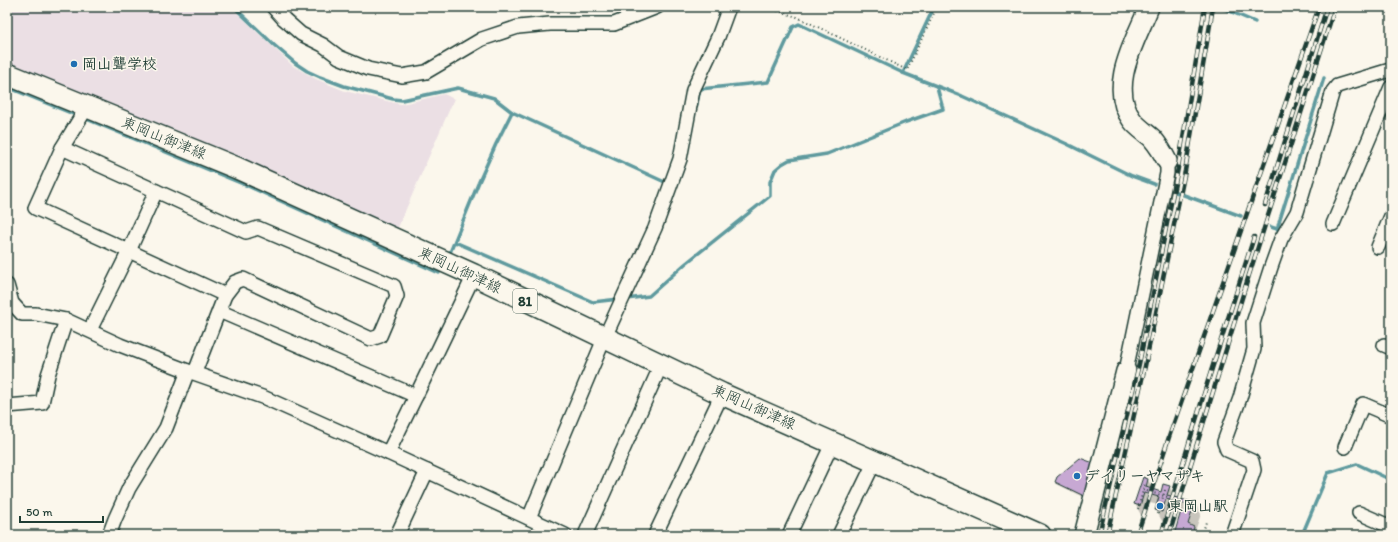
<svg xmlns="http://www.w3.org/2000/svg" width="1398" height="542" font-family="Itim,'Klee One',sans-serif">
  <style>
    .built { fill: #ebdfe4 }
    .shadow { fill: #0003 }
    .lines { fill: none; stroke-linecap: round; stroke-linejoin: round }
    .stream { stroke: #5e9a9e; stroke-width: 3.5 }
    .building { fill: #c7a8d3; stroke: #1f3d34 }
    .street-casing { stroke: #1f3d34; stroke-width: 16 }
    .secondary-casing { stroke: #1f3d34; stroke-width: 22 }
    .primary-casing { stroke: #1f3d34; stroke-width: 24 }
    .path { stroke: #1f3d34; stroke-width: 2; stroke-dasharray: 1 3; stroke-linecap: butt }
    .street { stroke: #fbf7ec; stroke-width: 13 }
    .secondary { stroke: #fbf7ec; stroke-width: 19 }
    .primary { stroke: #fbf7ec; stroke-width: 21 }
    .rail-casing { stroke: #1f3d34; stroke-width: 4.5 }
    .rail { stroke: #fbf7ec; stroke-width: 3; stroke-dasharray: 9; stroke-linecap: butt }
    .poi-dot { fill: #1f6fb2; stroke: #fbf7ec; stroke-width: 1.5 }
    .labels { text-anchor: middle; stroke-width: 3; stroke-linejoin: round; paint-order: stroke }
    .shield { fill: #fbf7ec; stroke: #61756b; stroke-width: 1 }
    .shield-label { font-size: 14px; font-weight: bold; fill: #1f3d34 }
    .poi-label { font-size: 15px; font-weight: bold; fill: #1f3d34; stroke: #fbf7ec; text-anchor: start }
    .street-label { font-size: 15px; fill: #1f3d34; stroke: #fbf7ec }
  </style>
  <rect width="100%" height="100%" fill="#fbf7ec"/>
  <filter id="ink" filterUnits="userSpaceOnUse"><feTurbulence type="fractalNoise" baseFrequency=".025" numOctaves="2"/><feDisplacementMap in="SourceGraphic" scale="8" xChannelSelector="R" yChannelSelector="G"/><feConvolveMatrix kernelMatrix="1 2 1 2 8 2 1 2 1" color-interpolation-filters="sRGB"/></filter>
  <g filter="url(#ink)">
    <polygon class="built" points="7,7 231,7 293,66 316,79 345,91 391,102 401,104 411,102 444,94 454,99 396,232 7,67"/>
    <g class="shadow">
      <polygon points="1095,465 1085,498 1057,484 1056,482"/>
      <polygon points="1148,480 1154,491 1161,493 1169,487 1176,497 1195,503 1201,514 1195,531 1198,535 1175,535 1182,512 1172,509 1168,522 1162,521 1156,510 1158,505 1150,503 1146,516 1141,515 1135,504"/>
    </g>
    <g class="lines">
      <g class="stream">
        <polyline points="234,7 274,45 295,63 307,71 320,77 344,86 393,99 402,100 458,88 494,98 512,112 669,184"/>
        <polyline points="1220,7 1255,22"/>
        <polyline points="903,73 934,7"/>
        <polyline points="7,87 78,116"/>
        <polyline points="696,108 700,89 768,82 793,27 799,24 903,73 962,96 1067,144 1132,176 1154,184"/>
        <polyline points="84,118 250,187 439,273 440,271"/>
        <polyline points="1173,191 1241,216"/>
        <polyline points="1271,227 1277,229 1324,78"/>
        <polyline points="455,242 593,302 619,299"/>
        <polyline points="449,255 478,184 496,144 512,112"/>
        <polyline points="627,299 649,296 685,264 770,196 770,182 775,170 782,164 789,160 827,154 906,122 943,109 937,87"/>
        <polyline points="1302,535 1328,473 1357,464 1391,480"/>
      </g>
    </g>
    <g class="building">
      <polygon points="1080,458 1096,464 1089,477 1092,478 1084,496 1055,482 1057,477"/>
      <polygon points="1143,477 1148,479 1146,487 1161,492 1163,484 1170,486 1167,495 1195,503 1188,524 1194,527 1192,535 1174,535 1181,511 1185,513 1188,505 1166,499 1162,512 1155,510 1159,497 1144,493 1140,506 1134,504"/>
    </g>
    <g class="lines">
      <g class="street-casing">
        <g id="street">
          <polyline points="273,7 284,19 301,34 323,45 339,57 368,69 402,76 426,72 482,39 518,27 550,24 614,24 657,7"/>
          <polyline points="87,107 62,148 35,208 225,295"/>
          <polyline points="62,148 246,232 258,228 394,286 397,296 380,336 371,339 243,279 235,282 225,295 195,372"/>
          <polyline points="1333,224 1391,87"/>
          <polyline points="1378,247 1391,216"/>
          <polyline points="7,285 12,303 22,314 36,314 66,320 120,345 188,371 265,398 388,453 565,535"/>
          <polyline points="219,311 416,396 388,453"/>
          <polyline points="90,330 129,251 156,191"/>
          <polyline points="1384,345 1391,348"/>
          <polyline points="1126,371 1167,173 1167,161"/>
          <polyline points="416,396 474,275"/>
          <polyline points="7,406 42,403 48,375 66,320"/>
          <polyline points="1345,447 1363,404 1391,416"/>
          <polyline points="1359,513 1391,527"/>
          <polyline points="529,518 604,339 655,228 680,159 693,90 718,37 729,7"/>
          <polyline points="109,535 115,519 129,488 166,428 188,371"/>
          <polyline points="397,535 427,471"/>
          <polyline points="585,535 661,365"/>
          <polyline points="655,535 722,394"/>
          <polyline points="789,535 833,442"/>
          <polyline points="839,535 875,461"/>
          <polyline points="1232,535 1254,470 1252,461 1227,450 1224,442 1240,398 1254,349 1253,323 1271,267 1281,239 1297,212 1333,91 1337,86 1390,70 1391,71"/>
        </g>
      </g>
      <g class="secondary-casing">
        <g id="secondary">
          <path d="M 1149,7 C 1136,40 1107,86 1132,120 C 1137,127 1145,132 1152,138 C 1158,145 1163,153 1167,161"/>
          <polyline points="1084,535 1126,371"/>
        </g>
      </g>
      <g class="primary-casing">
        <polyline id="primary" points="7,74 237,168 474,275 722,394 1040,535"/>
      </g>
      <g class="path">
        <polyline points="766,7 797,17 907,70 937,7"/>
        <polyline points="1143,490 1193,504"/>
        <polyline points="1138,509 1145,483"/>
        <polyline points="1158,514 1165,490"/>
        <polyline points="1202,535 1206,522"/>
      </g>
      <use href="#street" class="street"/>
      <use href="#secondary" class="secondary"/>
      <use href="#primary" class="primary"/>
      <g class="rail-casing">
        <g id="rail">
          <polyline points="1265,205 1327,7"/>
          <polyline points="1099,535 1139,364 1178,168 1205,7"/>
          <polyline points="1107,535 1145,366 1185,171 1213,7"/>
          <polyline points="1137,535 1169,437 1319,7"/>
          <polyline points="1161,535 1207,384 1254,237"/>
          <polyline points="1169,535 1249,275 1335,7"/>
        </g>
      </g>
      <use href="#rail" class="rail"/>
    </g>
  </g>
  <g class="poi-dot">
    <circle cx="74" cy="64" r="4"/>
    <circle cx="1077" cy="476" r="4"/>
    <circle cx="1160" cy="506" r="4"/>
  </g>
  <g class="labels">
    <rect class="shield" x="513" y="289" width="24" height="24" rx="3"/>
    <g class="shield-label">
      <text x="525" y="306">81</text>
    </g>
    <g class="poi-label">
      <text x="82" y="69">岡山聾学校</text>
      <text x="1085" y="481">デイリーヤマザキ</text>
      <text x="1168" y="511">東岡山駅</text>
    </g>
    <g class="street-label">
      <text transform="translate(164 138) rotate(22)" y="5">東岡山御津線</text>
      <text transform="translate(460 270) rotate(25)" y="5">東岡山御津線</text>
      <text transform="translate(754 407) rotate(24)" y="5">東岡山御津線</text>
    </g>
  </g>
  <rect width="1398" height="542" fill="none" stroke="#fbf7ec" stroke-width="24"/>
  <rect x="12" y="12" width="1374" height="518" fill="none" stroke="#1f3d34" stroke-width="1.5" filter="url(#ink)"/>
  <path d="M20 516v6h83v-6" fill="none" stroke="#1f3d34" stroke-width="2"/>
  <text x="26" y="516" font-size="12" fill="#1f3d34" stroke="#fbf7ec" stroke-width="3" paint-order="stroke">50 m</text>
</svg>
